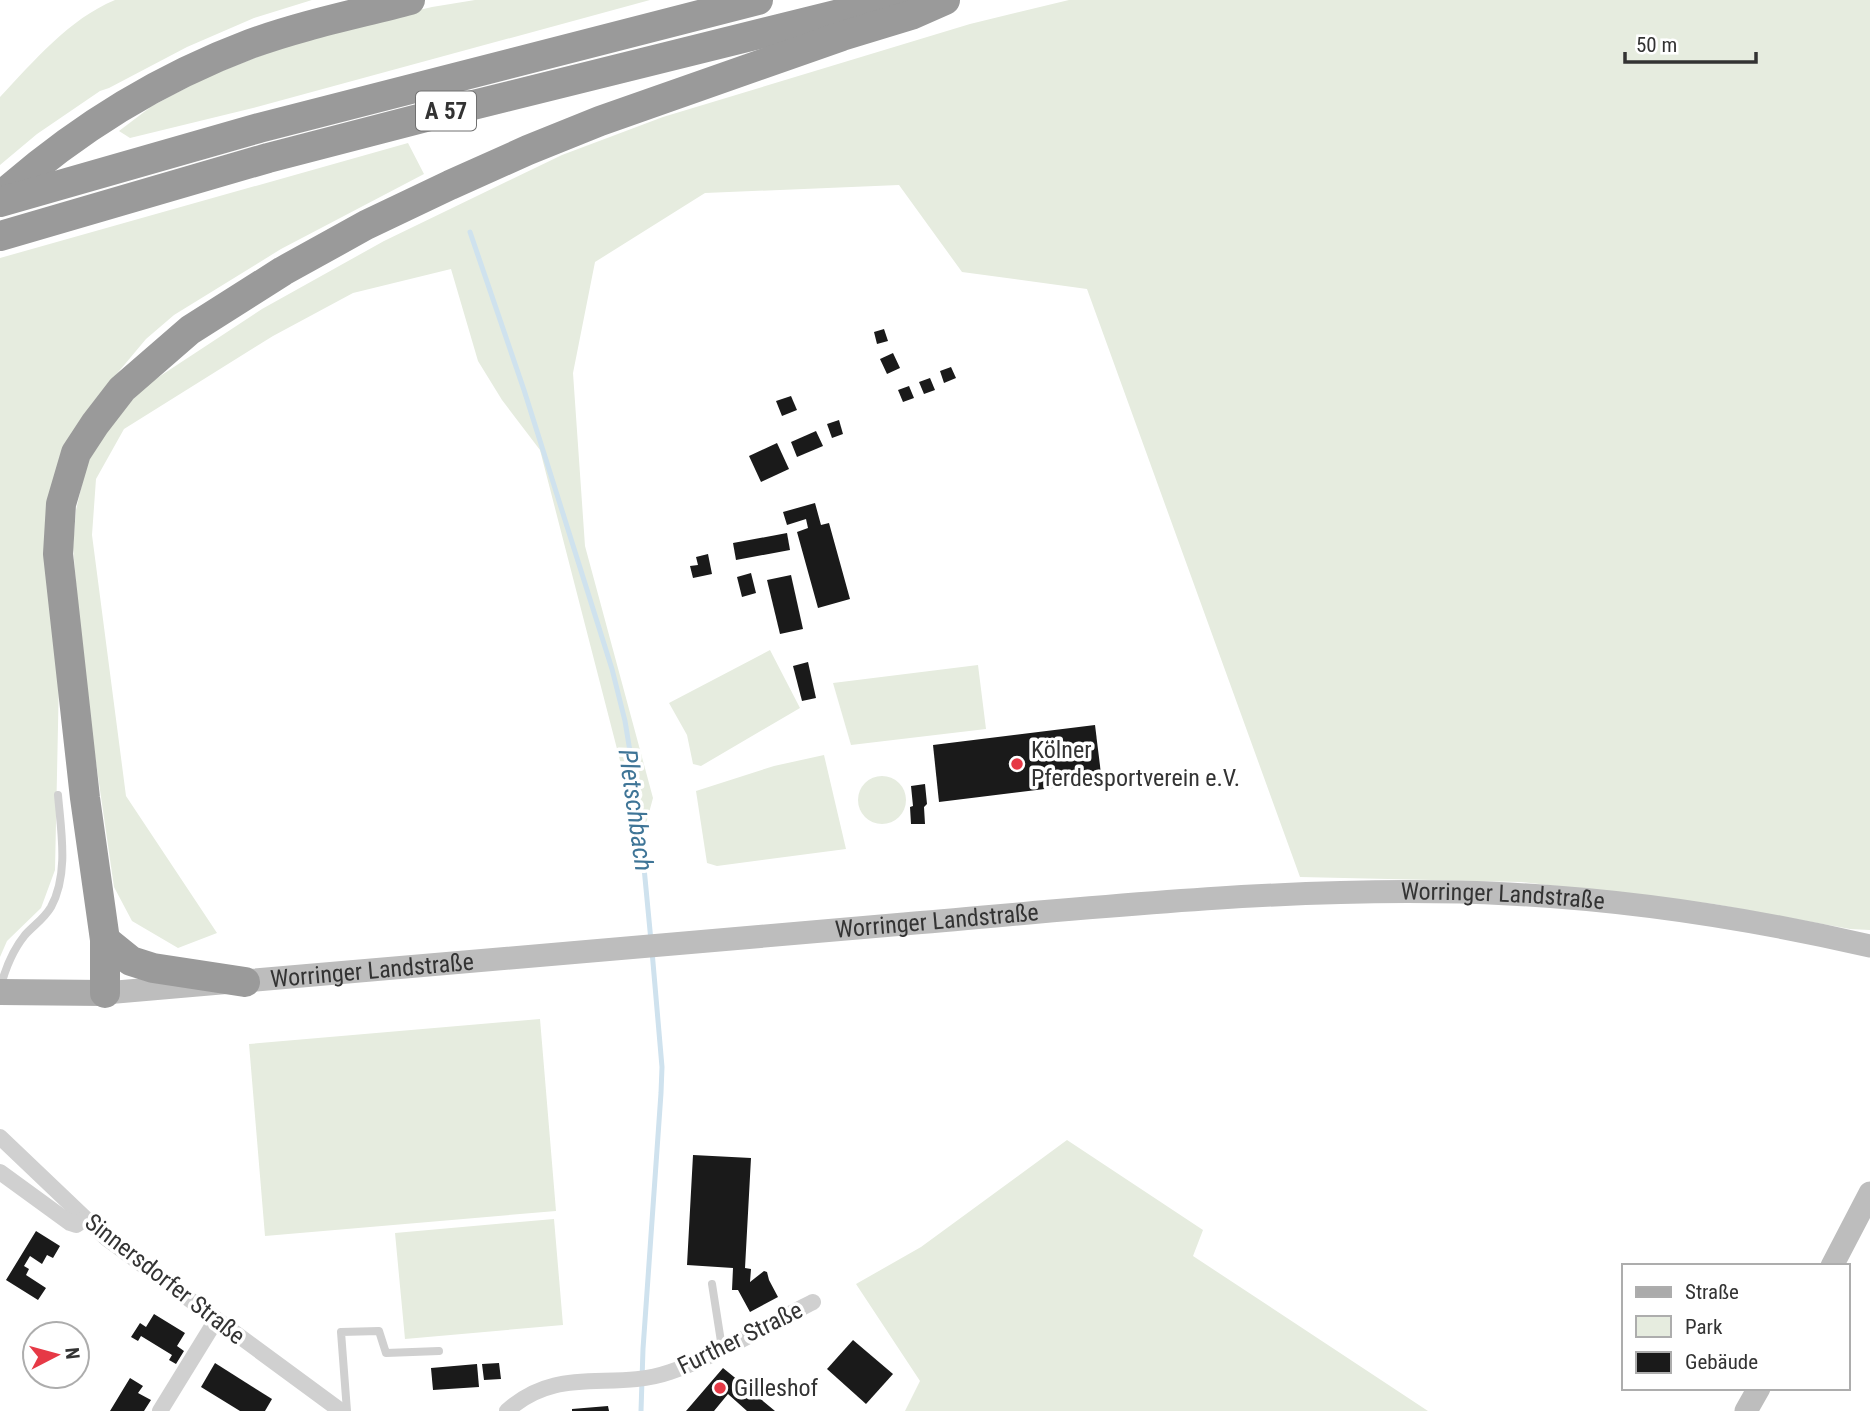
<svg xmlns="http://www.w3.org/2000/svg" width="1870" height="1411" font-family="'Roboto Condensed',sans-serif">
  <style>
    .green { fill: #e6ecdf }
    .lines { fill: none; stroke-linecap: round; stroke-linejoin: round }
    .stream { stroke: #cfe2ee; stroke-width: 5 }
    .building { fill: #1a1a1a }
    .lane { stroke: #d0d0d0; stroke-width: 8 }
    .street { stroke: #d0d0d0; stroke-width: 16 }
    .secondary { stroke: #bdbdbd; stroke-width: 23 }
    .primary { stroke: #ababab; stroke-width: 26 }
    .highway { stroke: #9a9a9a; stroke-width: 30 }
    .poi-dot { fill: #e63946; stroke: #fff; stroke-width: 2.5 }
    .labels { text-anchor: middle; stroke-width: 7; stroke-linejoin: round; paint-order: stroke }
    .shield { fill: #fff; stroke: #707070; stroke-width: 2 }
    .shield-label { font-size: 23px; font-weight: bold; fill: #333 }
    .poi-label { font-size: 24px; fill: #333; stroke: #fff; text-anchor: start }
    .street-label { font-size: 24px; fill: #333; stroke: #fff }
    .water-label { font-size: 26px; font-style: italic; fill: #3f7597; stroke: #fff }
  </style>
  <rect width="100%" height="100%" fill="#fff"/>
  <g class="green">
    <path d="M 115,0 L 312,0 L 254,18 L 187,47 L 109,88 L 100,91 L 37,134 L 0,165 L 0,97 C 34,61 69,19 115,0 Z"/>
    <polygon points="475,0 650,0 253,108 130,138 119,131 152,106 207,77 313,35 432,7"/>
    <polygon points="1069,0 1870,0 1870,930 1850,929 1714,904 1521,882 1300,877 1087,289 962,272 899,185 705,193 595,262 573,373 585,546 653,798 641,842 540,450 502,400 478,361 451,269 353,293 273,336 124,429 96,479 92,535 126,796 217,933 178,948 132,921 114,887 84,679 73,547 76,510 87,463 112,420 148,384 262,309 384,241 562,155 663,117 970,24"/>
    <polygon points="408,143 424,174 281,249 174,315 146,339 94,401 70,437 59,678 55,870 41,908 7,941 0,957 0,258"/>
    <polygon points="770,650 800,708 701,766 693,764 687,735 669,703"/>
    <polygon points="978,665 986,729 851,745 833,683"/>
    <polygon points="824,755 846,849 717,866 707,863 696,791 774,766"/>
    <circle cx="882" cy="800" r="24"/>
    <polygon points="540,1019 556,1211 265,1236 249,1044"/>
    <polygon points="1067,1140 1203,1230 1193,1256 1428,1411 905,1411 920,1381 856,1284 921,1247"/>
    <polygon points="554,1219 563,1325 405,1339 395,1233"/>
  </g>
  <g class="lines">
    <g class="stream">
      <polyline points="470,232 524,390 612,669 625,721 637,794 651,941"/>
      <polyline points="641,1411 643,1349 661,1093 662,1067 652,951"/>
    </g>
  </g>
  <g class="building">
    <polygon points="884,329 888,341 877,344 874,332"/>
    <polygon points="893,353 900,368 887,374 880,359"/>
    <polygon points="951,367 956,378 944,383 940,371"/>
    <polygon points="930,378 935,390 924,394 919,382"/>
    <polygon points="909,386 914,398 903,402 898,390"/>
    <polygon points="791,396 797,410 782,416 776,401"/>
    <polygon points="839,420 843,434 832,438 827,424"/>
    <polygon points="816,431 823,446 797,457 791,442"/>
    <polygon points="777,443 789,469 761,482 749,456"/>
    <polygon points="815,503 821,525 829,523 850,599 818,608 797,532 808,528 806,519 787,525 783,512"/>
    <polygon points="787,533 790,550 736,560 733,543"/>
    <polygon points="708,554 712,574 693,578 690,566 698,565 696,557"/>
    <polygon points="751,573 756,593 742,597 737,577"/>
    <polygon points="791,575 803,629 780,634 767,580"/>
    <polygon points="808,662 816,698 802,701 793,666"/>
    <polygon points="1095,725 1102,782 939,802 933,745"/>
    <polygon points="925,784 927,804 924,807 925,824 911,824 910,807 913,806 911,786"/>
    <polygon points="693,1155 751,1158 745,1268 751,1269 750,1282 764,1271 767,1272 769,1280 778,1297 750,1312 738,1290 732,1290 733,1268 687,1265"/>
    <polygon points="36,1231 60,1246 53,1258 47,1255 42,1264 30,1256 24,1266 29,1269 26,1275 46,1288 38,1300 6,1280"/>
    <polygon points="154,1314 185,1333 177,1346 184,1351 176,1364 169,1360 172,1355 141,1336 138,1341 131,1337 140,1323 146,1327"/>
    <polygon points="853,1340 893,1374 866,1404 827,1369"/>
    <polygon points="215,1363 272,1399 265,1411 240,1411 201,1387"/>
    <polygon points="499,1363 501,1379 484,1380 482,1364"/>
    <polygon points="477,1364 479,1387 433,1390 431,1368"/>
    <polygon points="723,1368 739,1381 775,1411 747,1411 728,1394 714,1411 686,1411"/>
    <polygon points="130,1378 143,1386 138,1393 151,1400 144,1411 110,1411"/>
    <polygon points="608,1406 609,1411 572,1411 572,1409"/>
  </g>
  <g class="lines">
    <g class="lane">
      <path d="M 0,989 C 5,969 12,951 25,935 C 34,925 44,919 51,907 C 69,874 61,831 58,795"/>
      <polyline points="712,1284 722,1348"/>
      <polyline points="347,1411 341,1332 379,1331 386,1353 439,1351"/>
    </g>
    <g class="street">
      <polyline points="0,1137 106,1238 341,1411"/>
      <polyline points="0,1172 70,1223 76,1225 85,1219"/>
      <polyline points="160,1411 216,1320"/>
      <path d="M 507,1411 C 558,1364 612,1392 670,1372 C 717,1356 767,1325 813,1302"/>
    </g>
    <g class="secondary">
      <path id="s1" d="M 105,993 C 371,972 637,946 904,924 C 1105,907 1307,884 1509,894 C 1630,900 1752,919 1870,946"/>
      <polyline points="1832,1266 1870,1193"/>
      <polyline points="1746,1411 1759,1388"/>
    </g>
    <polyline class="primary" points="0,992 105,993"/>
    <g class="highway">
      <path d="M 0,197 C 74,131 157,79 250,44 C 302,25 357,14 410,0"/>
      <polyline points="0,202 259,128 758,0"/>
      <polyline points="0,236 268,158 453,110 896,0"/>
      <polyline points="105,940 131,961 153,968 245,982"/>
      <polyline points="105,993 105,940 85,798 58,554 61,504 76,453 95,424 122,389 190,330 283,271 366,225 450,185 528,150 600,121 842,36 911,15 945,0"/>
    </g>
  </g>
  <g class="poi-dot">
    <circle cx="1017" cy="764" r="7"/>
    <circle cx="720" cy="1388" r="7"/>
  </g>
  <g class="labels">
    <rect class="shield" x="416" y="91.5" width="60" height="39" rx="5"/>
    <g class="shield-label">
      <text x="446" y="119">A 57</text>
    </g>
    <g class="poi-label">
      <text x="1031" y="758">Kölner<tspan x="1031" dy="28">Pferdesportverein e.V.</tspan></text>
      <text x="734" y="1396">Gilleshof</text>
    </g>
    <g class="street-label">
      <text dy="8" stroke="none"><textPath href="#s1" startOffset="1402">Worringer Landstraße</textPath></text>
      <text dy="8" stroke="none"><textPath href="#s1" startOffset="835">Worringer Landstraße</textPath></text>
      <text dy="8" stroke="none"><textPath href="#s1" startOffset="268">Worringer Landstraße</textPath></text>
      <text transform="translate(165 1279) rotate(38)" y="8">Sinnersdorfer Straße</text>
      <text transform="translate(740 1338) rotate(-26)" y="8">Further Straße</text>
    </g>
    <g class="water-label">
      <text transform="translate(636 810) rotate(82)" y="9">Pletschbach</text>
    </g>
  </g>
  <rect x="1622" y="1264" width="228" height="126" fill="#ffffff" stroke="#adadad" stroke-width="2"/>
  <rect x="1636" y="1287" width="35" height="10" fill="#ababab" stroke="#adadad" stroke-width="2"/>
  <text x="1685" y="1299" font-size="21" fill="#333333">Straße</text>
  <rect x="1636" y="1316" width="35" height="21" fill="#e6ecdf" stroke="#adadad" stroke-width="2"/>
  <text x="1685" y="1334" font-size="21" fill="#333333">Park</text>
  <rect x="1636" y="1352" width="35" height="21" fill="#1a1a1a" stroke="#adadad" stroke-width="2"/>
  <text x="1685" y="1369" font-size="21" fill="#333333">Gebäude</text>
  <g transform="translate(56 1355) rotate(84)"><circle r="33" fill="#ffffff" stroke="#adadad" stroke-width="2"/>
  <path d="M0-5L12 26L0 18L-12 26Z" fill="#e63946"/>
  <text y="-10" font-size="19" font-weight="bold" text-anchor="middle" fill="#333333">N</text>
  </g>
  <path d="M1625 52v10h131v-10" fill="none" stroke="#333333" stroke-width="3.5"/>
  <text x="1636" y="52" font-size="21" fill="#333333" stroke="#ffffff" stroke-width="5" paint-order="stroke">50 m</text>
</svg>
